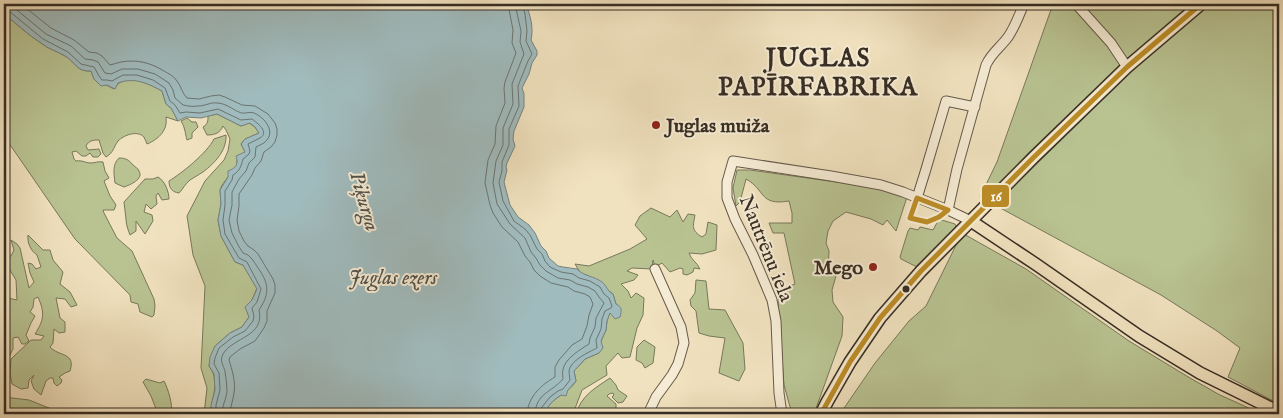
<svg xmlns="http://www.w3.org/2000/svg" width="1283" height="418" font-family="'IM FELL English',serif">
  <style>
    .green { fill: #b9c392; stroke: #78785b }
    .water { fill: #a0bbbd; stroke: #768280 }
    .lines { fill: none; stroke-linecap: round; stroke-linejoin: round }
    .shore { stroke: #6b7470; stroke-width: 1 }
    .minor-casing { stroke: #655a4b; stroke-width: 11 }
    .major-casing { stroke: #362d24; stroke-width: 14 }
    .minor { stroke: #f6ecd5; stroke-width: 9 }
    .major { stroke: #f1e2bf; stroke-width: 11 }
    .bus-1-casing { stroke: #f6ecd5; stroke-width: 9 }
    .bus-1 { stroke: #bb8c26; stroke-width: 5 }
    .poi-dot { fill: #8f2418; stroke: #f6ecd5; stroke-width: 2 }
    .bus-dot { fill: #362d24; stroke: #f6ecd5; stroke-width: 2 }
    .labels { text-anchor: middle; stroke-width: 4; stroke-linejoin: round; paint-order: stroke }
    .poi-label { font-size: 20px; font-weight: bold; fill: #362d24; stroke: #f6ecd5; text-anchor: start }
    .street-label { font-size: 20px; fill: #362d24; stroke: #f6ecd5 }
    .water-label { font-size: 21px; font-style: italic; fill: #50504a; stroke: #f6ecd5 }
    .district-label { font-size: 25px; font-weight: bold; letter-spacing: 1px; fill: #362d24; stroke: #f6ecd5 }
    .line-badge { stroke: #f6ecd5; stroke-width: 2 }
    .badge-label { font-size: 14px; text-anchor: middle; font-weight: bold; fill: #fff }
  </style>
  <rect width="100%" height="100%" fill="#f1e2bf"/>
  <filter id="stains"><feTurbulence type="fractalNoise" baseFrequency=".004" numOctaves="4"/><feColorMatrix values="0 0 0 0 .2 0 0 0 0 .09 0 0 0 0 .02 0 0 0 .5 -.17"/></filter>
  <radialGradient id="worn" r=".72"><stop offset=".6" stop-color="#630" stop-opacity="0"/><stop offset="1" stop-color="#630" stop-opacity=".3"/></radialGradient>
  <g class="green">
    <polygon points="1053,4 1279,4 1279,404 1228,377 1240,348 1217,331 1161,295 980,197 997,162"/>
    <path d="M 4,14 C 16,23 28,35 41,43 C 48,49 57,51 65,56 C 76,62 76,72 91,71 L 94,79 L 114,89 C 125,71 148,83 162,91 L 166,104 L 171,108 L 178,121 L 166,117 C 168,130 159,139 147,144 C 146,142 145,139 144,137 C 137,130 124,135 118,141 C 113,148 114,152 106,157 L 103,153 L 99,140 C 94,140 89,140 86,146 L 88,150 L 99,149 L 101,154 L 98,157 L 93,157 L 90,153 L 86,156 L 82,156 L 76,151 L 72,152 L 74,159 L 76,161 C 83,160 85,163 91,163 C 95,163 98,161 103,162 L 105,171 L 109,178 L 104,181 L 110,196 L 116,205 L 114,210 L 103,210 L 104,213 L 117,238 L 132,251 L 154,299 L 155,306 L 154,315 L 152,317 L 140,312 L 138,304 L 131,302 L 130,295 L 75,239 L 4,136 Z"/>
    <path d="M 217,114 L 241,126 L 249,123 L 255,127 L 259,133 L 245,139 L 241,144 L 245,152 L 237,160 L 237,165 L 222,185 L 220,190 L 221,204 L 218,220 L 221,236 L 235,262 L 243,265 L 257,288 L 252,300 L 246,307 L 249,317 L 242,327 L 230,333 L 215,346 L 209,366 C 221,382 211,397 211,414 L 204,414 L 207,388 L 201,368 L 205,286 L 193,255 L 187,216 L 205,181 L 224,160 L 228,151 L 230,139 L 226,130 L 223,126 C 220,133 215,135 207,135 L 203,127 C 208,124 208,121 208,116 Z"/>
    <path d="M 187,118 L 192,122 L 196,122 L 198,127 L 192,133 L 192,138 L 187,140 C 185,133 185,127 181,121 Z"/>
    <path d="M 226,135 C 227,150 215,163 203,172 C 199,175 194,177 190,180 C 185,184 183,189 179,193 C 172,192 169,188 169,181 C 182,173 207,153 214,139 Z"/>
    <path d="M 119,158 C 126,158 129,160 133,165 C 135,167 138,168 139,171 C 144,179 130,185 124,187 L 115,183 C 114,173 112,165 119,158 Z"/>
    <path d="M 737,170 L 750,170 L 872,187 L 907,197 L 896,231 L 887,220 L 883,225 L 871,219 L 846,212 L 833,221 L 828,231 L 826,243 L 829,251 L 828,271 L 836,276 L 832,290 L 833,302 L 843,317 L 842,336 L 814,414 L 792,414 L 784,385 L 778,301 L 781,289 L 795,284 L 784,233 L 773,233 L 769,223 L 792,223 L 792,213 L 789,201 C 759,206 766,190 746,179 L 740,202 L 736,206 L 733,188 Z"/>
    <path d="M 158,177 C 165,181 169,192 169,199 L 162,200 L 158,193 L 156,196 L 157,204 L 151,209 L 146,204 L 144,212 L 152,215 L 153,221 L 145,234 L 136,221 L 136,231 L 130,235 C 128,230 126,224 126,219 C 125,213 125,208 124,202 L 145,179 L 153,179 Z"/>
    <path d="M 651,208 L 670,217 L 677,210 L 683,222 L 688,214 L 695,215 C 693,227 691,230 702,237 L 706,234 L 708,222 L 717,225 L 716,250 L 702,254 L 689,253 C 691,260 697,262 700,269 L 694,268 L 693,272 L 687,275 L 683,274 L 683,269 L 680,268 L 670,272 L 662,263 L 655,267 L 653,260 L 652,269 L 632,268 L 627,271 L 638,275 L 634,280 L 621,284 L 628,291 L 631,298 L 636,293 L 644,298 L 643,315 L 637,328 L 630,357 L 622,358 L 618,353 L 606,366 L 607,375 L 582,390 L 573,414 L 546,414 C 547,401 559,398 568,390 C 571,388 574,384 576,381 L 574,371 L 585,359 L 599,353 L 601,341 L 606,330 L 607,321 L 610,312 L 616,304 L 613,294 L 587,275 L 581,274 L 575,264 L 589,266 L 630,249 L 647,239 L 635,225 L 640,216 Z"/>
    <polygon points="942,220 955,224 956,226 954,231 921,264 917,267 901,259 900,257 908,231 910,228 918,230 920,227 933,230 938,221"/>
    <polygon points="962,233 1026,269 1129,341 1190,378 1220,395 1262,414 840,414 875,363 909,321 926,306"/>
    <path d="M 28,235 L 43,250 L 50,250 L 53,260 L 63,272 L 60,284 L 70,292 L 77,305 L 71,307 L 65,299 L 56,298 L 60,318 L 65,322 L 65,332 L 59,333 L 54,329 L 53,343 L 50,347 C 59,357 76,352 70,371 L 65,373 L 59,377 L 62,380 L 61,383 L 57,386 L 54,383 L 53,378 L 50,378 L 46,381 L 41,395 L 34,389 L 31,381 L 34,375 L 29,380 L 28,388 L 21,389 L 12,384 L 10,373 L 11,359 L 31,340 L 41,340 L 44,336 L 35,334 C 44,320 45,313 38,297 L 34,299 L 33,307 L 30,312 L 35,316 L 31,323 L 26,335 L 29,341 L 25,344 L 22,344 L 18,337 L 13,338 L 13,349 L 6,363 L 4,371 L 4,294 L 8,298 L 17,300 L 16,280 L 10,270 L 7,257 L 11,256 L 14,250 L 11,240 L 17,244 L 20,248 L 29,288 L 34,282 L 30,273 L 28,263 L 32,264 L 36,269 L 41,267 L 37,255 C 31,251 27,243 28,235 Z"/>
    <polygon points="696,280 706,281 709,309 725,310 743,343 745,369 739,381 719,373 725,338 709,336 699,333 696,311 691,306 690,300 695,293"/>
    <polygon points="644,340 655,347 653,363 645,368 642,363 636,360 637,347"/>
    <path d="M 610,378 L 616,385 L 618,390 L 627,396 L 623,402 L 618,403 L 612,397 L 614,395 L 613,393 L 609,394 L 607,396 L 616,404 L 616,409 L 614,414 L 576,414 C 581,396 595,388 610,378 Z"/>
    <path d="M 146,379 L 160,383 L 164,381 C 169,391 172,403 172,414 L 158,414 L 151,396 L 143,382 Z"/>
    <polygon points="4,397 29,400 64,414 4,414"/>
  </g>
  <path class="water" d="M 4,4 L 526,4 C 530,15 534,27 531,40 L 537,51 L 537,55 L 532,63 L 529,74 L 522,88 L 524,94 L 524,107 L 514,131 L 513,139 L 515,146 L 507,163 L 506,167 L 507,170 L 504,182 L 505,186 L 510,205 L 518,217 L 529,225 L 535,233 L 541,246 L 546,251 L 549,258 L 558,266 L 563,267 L 577,269 C 583,276 594,276 602,282 C 607,286 607,291 613,294 L 616,304 C 622,307 622,310 620,317 L 615,319 L 610,313 L 607,321 L 606,330 L 601,341 L 603,348 L 599,353 L 585,359 L 574,371 L 576,381 L 568,390 L 566,396 L 561,395 C 554,400 547,405 546,414 L 211,414 L 211,405 L 215,390 L 214,374 L 209,366 L 210,357 L 215,346 L 230,333 L 242,327 L 249,317 L 245,307 L 252,300 L 257,289 L 243,265 L 235,262 L 221,236 L 218,220 L 221,204 L 220,190 L 228,177 L 228,171 C 236,168 239,164 236,156 L 245,152 L 241,144 L 245,139 L 259,133 L 255,127 L 250,123 L 241,126 L 217,114 L 201,118 L 186,117 L 178,121 L 171,108 L 166,104 L 162,91 C 147,83 134,77 118,83 L 115,89 L 107,85 L 101,86 L 94,79 L 91,71 C 76,72 76,62 65,56 C 57,51 48,49 41,43 C 28,35 16,23 4,14 Z"/>
  <g class="lines">
    <g class="shore">
      <path d="M 6,4 L 12,6 L 46,34 L 71,46 L 85,59 L 93,60 L 98,62 L 105,73 L 111,74 L 122,69 L 138,69 L 155,74 L 169,83 L 173,90 L 175,98 L 183,105 C 188,106 193,107 198,106 C 205,106 211,102 217,103 C 225,103 232,109 239,112 C 244,115 248,111 254,113 C 264,117 276,131 266,141 C 264,144 259,145 256,147 L 255,157 L 249,163 L 246,171 L 239,179 L 232,192 L 232,205 L 229,220 L 232,233 L 238,245 L 243,253 L 248,255 L 252,259 C 265,278 274,288 259,310 C 265,337 233,337 223,354 C 219,362 224,365 225,372 C 226,378 227,386 227,392 C 226,400 222,405 222,414"/>
      <path d="M 21,4 L 51,28 L 74,40 L 89,52 L 97,53 L 102,56 L 110,65 C 114,64 117,63 121,62 C 137,59 151,63 164,71 C 169,74 174,76 177,81 C 181,86 182,93 187,98 L 199,99 L 211,96 L 219,95 L 225,97 L 242,105 L 255,106 L 268,114 L 275,123 L 277,129 L 277,135 L 275,142 L 271,147 L 264,152 L 261,161 L 255,168 L 252,175 L 239,194 L 239,206 L 237,220 L 239,231 L 244,241 L 248,246 L 254,250 L 258,254 L 273,279 L 275,285 L 275,293 L 267,311 L 267,321 L 264,328 L 255,341 L 240,349 L 230,357 L 229,360 C 232,370 236,382 234,393 C 233,401 230,407 230,414"/>
      <path d="M 508,4 L 513,30 L 512,43 L 516,53 L 505,82 L 504,88 L 505,103 L 496,126 L 495,144 L 488,160 L 485,183 L 490,205 L 493,213 L 502,227 L 518,242 L 525,256 L 530,262 L 534,270 L 540,276 L 551,283 L 568,287 L 574,291 L 585,294 L 590,297 L 593,304 L 589,315 L 587,326 L 582,339 L 572,345 L 559,360 L 555,367 L 555,377 C 541,385 528,397 527,414"/>
      <path d="M 515,4 L 521,31 L 520,42 L 524,54 L 512,84 L 513,104 L 503,128 L 503,145 L 496,161 L 493,183 L 497,204 L 510,224 L 525,238 L 531,252 L 536,258 L 540,265 L 546,271 L 558,278 L 570,280 L 577,284 L 588,287 L 595,291 L 599,297 L 604,303 L 596,318 L 595,327 L 590,338 L 589,344 C 581,349 564,359 563,370 C 562,371 563,378 563,379 C 552,392 536,393 535,414"/>
      <path d="M 522,4 L 525,14 L 527,31 L 526,41 L 532,54 L 528,61 L 518,86 L 519,106 L 509,129 L 509,145 L 502,162 L 502,171 L 499,182 L 503,201 L 514,221 L 525,229 L 530,235 L 537,249 L 542,254 L 545,261 L 550,267 L 561,272 L 573,274 L 579,278 L 590,281 L 600,287 L 604,294 L 609,298 L 612,306 L 611,308 L 605,311 L 602,319 L 601,329 L 596,340 L 597,348 C 589,352 569,361 569,372 C 569,375 570,377 570,380 L 563,389 L 558,391 L 550,397 L 542,407 L 541,414"/>
      <path d="M 4,10 L 9,11 L 43,39 L 68,52 L 81,64 L 94,67 L 99,76 L 102,80 L 107,80 L 112,81 L 123,75 L 137,75 L 153,80 L 165,88 L 170,101 L 175,105 L 180,113 L 186,112 L 200,113 L 218,109 L 241,120 L 252,119 C 257,123 270,132 260,138 C 256,140 252,142 248,144 L 250,151 L 249,154 L 243,159 C 241,166 240,171 233,175 L 232,180 L 225,191 L 225,205 L 223,220 L 225,234 L 239,258 L 247,262 L 261,289 L 257,302 L 252,308 L 254,316 L 253,321 L 245,331 L 233,337 L 219,348 L 215,358 L 214,364 L 219,373 L 220,390 L 216,405 L 216,414"/>
    </g>
    <g class="minor-casing">
      <g id="minor">
        <polyline points="1076,4 1111,43 1127,67"/>
        <polyline points="917,198 926,169 946,101 975,107"/>
        <path d="M 948,210 L 957,169 L 986,65 C 992,52 1000,48 1008,37 C 1015,27 1019,15 1024,4"/>
        <polyline points="648,414 656,397 672,375 678,364 684,343 681,327 655,269"/>
        <polyline points="782,414 779,393 776,321 772,300 753,255 735,219 727,198 727,182 733,161 831,176 881,185 903,192 948,210 971,221"/>
      </g>
    </g>
    <g class="major-casing">
      <g id="major">
        <polyline points="971,221 1037,265 1139,336 1200,373 1279,412"/>
        <polyline points="821,414 827,402 850,362 880,318 921,271 1034,157 1127,67 1201,4"/>
      </g>
    </g>
    <use href="#minor" class="minor"/>
    <use href="#major" class="major"/>
    <g class="bus-1-casing">
      <g id="bus-1">
        <polygon points="917,198 948,210 939,217 927,222 910,218"/>
        <polyline points="821,414 850,362 880,318 921,271 1034,157 1127,67 1201,4"/>
      </g>
    </g>
    <use href="#bus-1" class="bus-1"/>
  </g>
  <g class="poi-dot">
    <circle cx="656" cy="125" r="5"/>
    <circle cx="873" cy="267" r="5"/>
  </g>
  <circle class="bus-dot" cx="906" cy="289" r="4.5"/>
  <g class="labels">
    <g class="poi-label">
      <text x="666" y="132">Juglas muiža</text>
      <text x="863" y="274" text-anchor="end">Mego</text>
    </g>
    <g class="street-label">
      <text transform="translate(767 248) rotate(68)" y="7">Nautrēnu iela</text>
    </g>
    <g class="water-label">
      <text transform="translate(365 201) rotate(74)" y="7">Piķurga</text>
      <text x="393" y="284">Juglas ezers</text>
    </g>
    <g class="district-label">
      <text x="818" y="66">JUGLAS<tspan x="818" dy="29">PAPĪRFABRIKA</tspan></text>
    </g>
  </g>
  <rect class="line-badge" x="981" y="184" width="29" height="24" rx="5" fill="#bb8c26"/>
  <g class="badge-label">
    <text x="996" y="201">16</text>
  </g>
  <rect width="1283" height="418" fill="none" stroke="#f1e2bf" stroke-width="20"/>
  <rect x="5" y="5" width="1273" height="408" fill="none" stroke="#362d24" stroke-width="2.5"/>
  <rect x="10" y="10" width="1263" height="398" fill="none" stroke="#362d24"/>
  <rect width="100%" height="100%" filter="url(#stains)"/>
  <rect width="100%" height="100%" fill="url(#worn)"/>
</svg>
